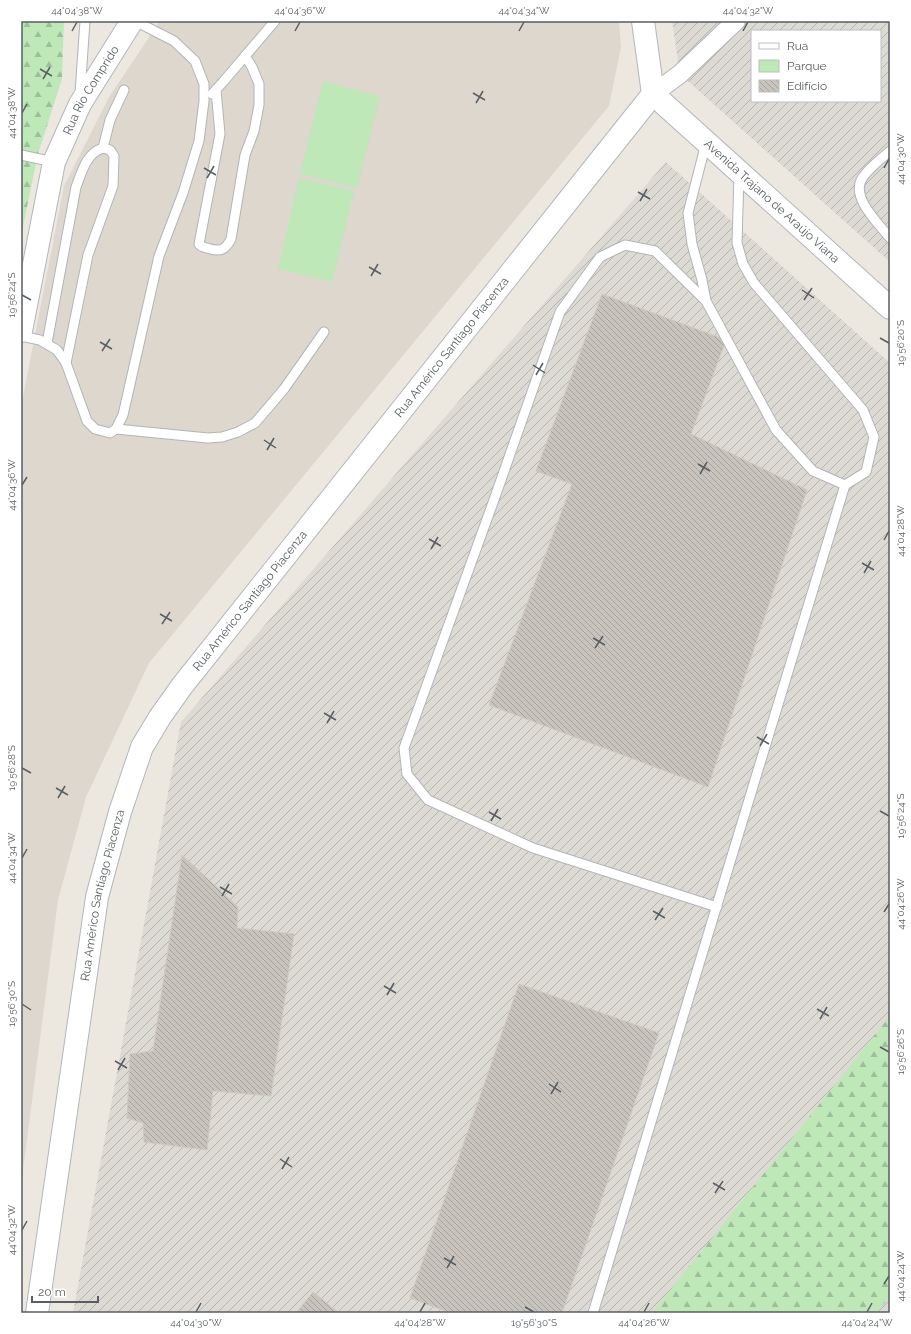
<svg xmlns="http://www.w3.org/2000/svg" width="911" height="1334" font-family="Raleway,sans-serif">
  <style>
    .industrial { fill: url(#industrial-furrows); fill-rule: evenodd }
    .education { fill: #ddd7ce }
    .green { fill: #bfe8b9 }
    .forest { fill: url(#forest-firs) }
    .building { fill: url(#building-back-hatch); stroke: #d2c9bd }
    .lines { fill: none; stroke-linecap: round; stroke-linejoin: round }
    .lane-casing { stroke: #b1b5b9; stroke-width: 11 }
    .street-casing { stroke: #b1b5b9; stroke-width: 20 }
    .secondary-casing { stroke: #b1b7bc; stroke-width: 24 }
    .lane { stroke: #fff; stroke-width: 9 }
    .street { stroke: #fff; stroke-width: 18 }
    .secondary { stroke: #fff; stroke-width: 22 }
    .ticks { fill: none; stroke: #585e62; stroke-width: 1.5 }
    .labels { text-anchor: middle; stroke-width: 4; stroke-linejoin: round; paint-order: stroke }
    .street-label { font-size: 12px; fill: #585e62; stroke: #fff }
    .neatline { fill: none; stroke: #585e62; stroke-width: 1.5 }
    .ticks-label { font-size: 10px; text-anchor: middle; fill: #585e62 }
  </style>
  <defs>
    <pattern id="industrial-furrows" width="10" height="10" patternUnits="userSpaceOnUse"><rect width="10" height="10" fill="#dddad4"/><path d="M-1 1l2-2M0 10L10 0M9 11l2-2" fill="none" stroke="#b6b4af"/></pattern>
    <pattern id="forest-firs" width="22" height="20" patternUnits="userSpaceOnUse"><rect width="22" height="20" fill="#bfe8b9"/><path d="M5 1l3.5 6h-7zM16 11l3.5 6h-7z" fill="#9ebf9a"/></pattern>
    <pattern id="building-back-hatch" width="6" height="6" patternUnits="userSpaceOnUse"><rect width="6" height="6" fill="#c8c3bc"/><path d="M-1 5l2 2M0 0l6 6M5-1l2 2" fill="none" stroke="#a5a29c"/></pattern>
  </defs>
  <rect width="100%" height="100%" fill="#ede8df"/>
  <g class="industrial">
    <path d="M 672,21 L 890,21 L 890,262 L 680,74 ZM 752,31 L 880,31 L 880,101 L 752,101 Z"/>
    <polygon points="666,162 890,363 890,1313 73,1313 181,722"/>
  </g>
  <polygon class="education" points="160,21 619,21 621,47 609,106 149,663 86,797 58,900 21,1186 21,407 64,186 109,97"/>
  <g class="green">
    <polygon points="323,81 380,96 357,188 300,174"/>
    <polygon points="299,178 354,191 332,282 278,269"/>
  </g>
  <g class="forest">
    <polygon points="21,21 64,21 62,79 38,154 21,236"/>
    <polygon points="890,1016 890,1296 877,1313 652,1313"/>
  </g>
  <g class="building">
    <polygon points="602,294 726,340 691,434 807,490 708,787 489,705 572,484 536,471"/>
    <polygon points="182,855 238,907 237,928 294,934 271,1096 213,1091 207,1150 144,1142 143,1123 127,1118 130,1054 153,1051"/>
    <polygon points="519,984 659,1033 562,1313 451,1313 410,1298"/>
    <polygon points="313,1292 339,1313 296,1313"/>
  </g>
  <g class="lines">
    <g class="lane-casing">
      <g id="lane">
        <path d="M 216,90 L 220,134 L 199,244 C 201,247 203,247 207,248 C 219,252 225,251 231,239 L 245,155 L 254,131 L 259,105 L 259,84 L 252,67 L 245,56"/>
        <polyline points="80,93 85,21"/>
        <polyline points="212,94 223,82 275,21"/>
        <polyline points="706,143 688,213 692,244 702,280 706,301 776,430 813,471 845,485"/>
        <path d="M 890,151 C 881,159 870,167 863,177 C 849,196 878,223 890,238"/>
        <polyline points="21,155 54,162"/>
        <polyline points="706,301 655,251 625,245 600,257 560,312 495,497 404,748 407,774 428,800 533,848 717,907"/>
        <polyline points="21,336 40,340 57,350 66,363 87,421 95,429 110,433 116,429 123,415 159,256 183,193 199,141 204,101 204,84 195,61 174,41 135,21"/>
        <path d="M 47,343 L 76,187 C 82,172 86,153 103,148"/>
        <polyline points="66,363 88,255 113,186 114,156 110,150 103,148 110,120 124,90"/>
        <polyline points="116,429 208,438 222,437 238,432 255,423 284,389 324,332"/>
        <path d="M 593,1313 C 676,1037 761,761 845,485 L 866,472 L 874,437 L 863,410 L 754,283 L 743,264 L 737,243 L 739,175"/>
      </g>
    </g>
    <g class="street-casing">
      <polyline id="street" points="653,94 680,74 736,21"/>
    </g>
    <g class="secondary-casing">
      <g id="secondary">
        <polyline points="643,21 653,94"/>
        <path id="s1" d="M 653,94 L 890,308"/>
        <path id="s2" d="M 21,331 L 54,162 L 80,104 L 132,21"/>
        <path id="s3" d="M 37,1313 L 97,897 L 120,812 L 142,747 L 160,717 L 182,686 L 653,94"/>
      </g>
    </g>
    <use href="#lane" class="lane"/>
    <use href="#street" class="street"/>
    <use href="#secondary" class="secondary"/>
  </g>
  <path class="ticks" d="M 72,31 L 77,22M 295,31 L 300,22M 519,31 L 524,22M 743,31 L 748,22M 40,69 L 52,76M 43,79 L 50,67M 473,93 L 485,100M 476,103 L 483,91M 22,113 L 27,104M 204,168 L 216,175M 884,168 L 889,159M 207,178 L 214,166M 638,192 L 650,199M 640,201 L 647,189M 369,267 L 381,274M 371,276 L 378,264M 802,290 L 814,298M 22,295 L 31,300M 804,300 L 812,288M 880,338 L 889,343M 100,342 L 112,349M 102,351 L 110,339M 533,365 L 545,373M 536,375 L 543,363M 264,440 L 276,448M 267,450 L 274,438M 698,464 L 710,471M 700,474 L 707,462M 22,485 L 27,477M 429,539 L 441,546M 884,540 L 889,531M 431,549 L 438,537M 862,563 L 874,570M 864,573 L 871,561M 160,614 L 172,621M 162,624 L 170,612M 593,638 L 605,645M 595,648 L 603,636M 324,713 L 336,720M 327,723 L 334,711M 757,737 L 769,744M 760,746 L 767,734M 22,768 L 31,773M 56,788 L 68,795M 58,798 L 65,786M 880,811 L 889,816M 489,812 L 501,819M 491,821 L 498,809M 22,858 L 27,849M 220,887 L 232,894M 222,896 L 229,884M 653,911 L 665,918M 884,912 L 889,904M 655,920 L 663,908M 384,986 L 396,993M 387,995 L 394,983M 22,1004 L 31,1010M 817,1009 L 829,1016M 820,1019 L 827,1007M 880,1047 L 889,1052M 115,1061 L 127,1068M 118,1070 L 125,1058M 549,1084 L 561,1092M 551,1094 L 558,1082M 280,1159 L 292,1167M 282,1169 L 289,1157M 713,1183 L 725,1190M 715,1193 L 723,1181M 22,1230 L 27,1221M 444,1258 L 456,1265M 447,1268 L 454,1256M 884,1284 L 889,1276M 525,1307 L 534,1312M 196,1312 L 201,1303M 420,1312 L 425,1303M 644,1312 L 649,1303M 867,1312 L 872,1303"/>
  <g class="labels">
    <g class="street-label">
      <text dy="4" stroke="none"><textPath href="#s2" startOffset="253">Rua Rio Comprido</textPath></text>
      <text dy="4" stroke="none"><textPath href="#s1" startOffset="160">Avenida Trajano de Araújo Viana</textPath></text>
      <text dy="4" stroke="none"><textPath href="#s3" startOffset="1083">Rua Américo Santiago Piacenza</textPath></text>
      <text dy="4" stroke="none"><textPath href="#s3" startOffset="759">Rua Américo Santiago Piacenza</textPath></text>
      <text dy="4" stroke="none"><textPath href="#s3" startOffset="423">Rua Américo Santiago Piacenza</textPath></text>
    </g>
  </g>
  <rect width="911" height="1334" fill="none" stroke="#ffffff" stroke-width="44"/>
  <rect x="751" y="30" width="130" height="72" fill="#ffffff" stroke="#bcbfc0"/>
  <rect x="759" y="43" width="20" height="6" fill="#ffffff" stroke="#bcbfc0"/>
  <text x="787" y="50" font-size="12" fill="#585e62">Rua</text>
  <rect x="759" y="60" width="20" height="12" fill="#bfe8b9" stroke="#bcbfc0"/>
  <text x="787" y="70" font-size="12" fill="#585e62">Parque</text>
  <rect x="759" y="80" width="20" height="12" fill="url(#building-back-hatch)" stroke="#bcbfc0"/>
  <text x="787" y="90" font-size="12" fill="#585e62">Edifício</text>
  <path d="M32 1296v6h66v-6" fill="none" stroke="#585e62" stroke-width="2"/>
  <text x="38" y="1296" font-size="12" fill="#585e62" stroke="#ffffff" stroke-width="3" paint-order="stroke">20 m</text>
  <rect x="22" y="22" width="867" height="1290" class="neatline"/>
  <g class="ticks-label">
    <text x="77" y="14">44°04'38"W</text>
    <text x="300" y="14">44°04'36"W</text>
    <text x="524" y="14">44°04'34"W</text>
    <text x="748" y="14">44°04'32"W</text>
    <text transform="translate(11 113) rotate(-90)" y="4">44°04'38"W</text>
    <text transform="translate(900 159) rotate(-90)" y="4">44°04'30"W</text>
    <text transform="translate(11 295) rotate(-90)" y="4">19°56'24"S</text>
    <text transform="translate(900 343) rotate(-90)" y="4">19°56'20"S</text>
    <text transform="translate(11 485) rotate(-90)" y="4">44°04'36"W</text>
    <text transform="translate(900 531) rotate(-90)" y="4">44°04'28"W</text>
    <text transform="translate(11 768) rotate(-90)" y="4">19°56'28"S</text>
    <text transform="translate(900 816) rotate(-90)" y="4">19°56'24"S</text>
    <text transform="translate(11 858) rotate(-90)" y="4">44°04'34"W</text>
    <text transform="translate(900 904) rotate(-90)" y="4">44°04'26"W</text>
    <text transform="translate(11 1004) rotate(-90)" y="4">19°56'30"S</text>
    <text transform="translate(900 1052) rotate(-90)" y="4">19°56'26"S</text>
    <text transform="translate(11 1230) rotate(-90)" y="4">44°04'32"W</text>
    <text transform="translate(900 1276) rotate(-90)" y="4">44°04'24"W</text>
    <text x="196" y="1326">44°04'30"W</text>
    <text x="420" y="1326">44°04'28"W</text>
    <text x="534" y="1326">19°56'30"S</text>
    <text x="644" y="1326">44°04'26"W</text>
    <text x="867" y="1326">44°04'24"W</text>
  </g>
</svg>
